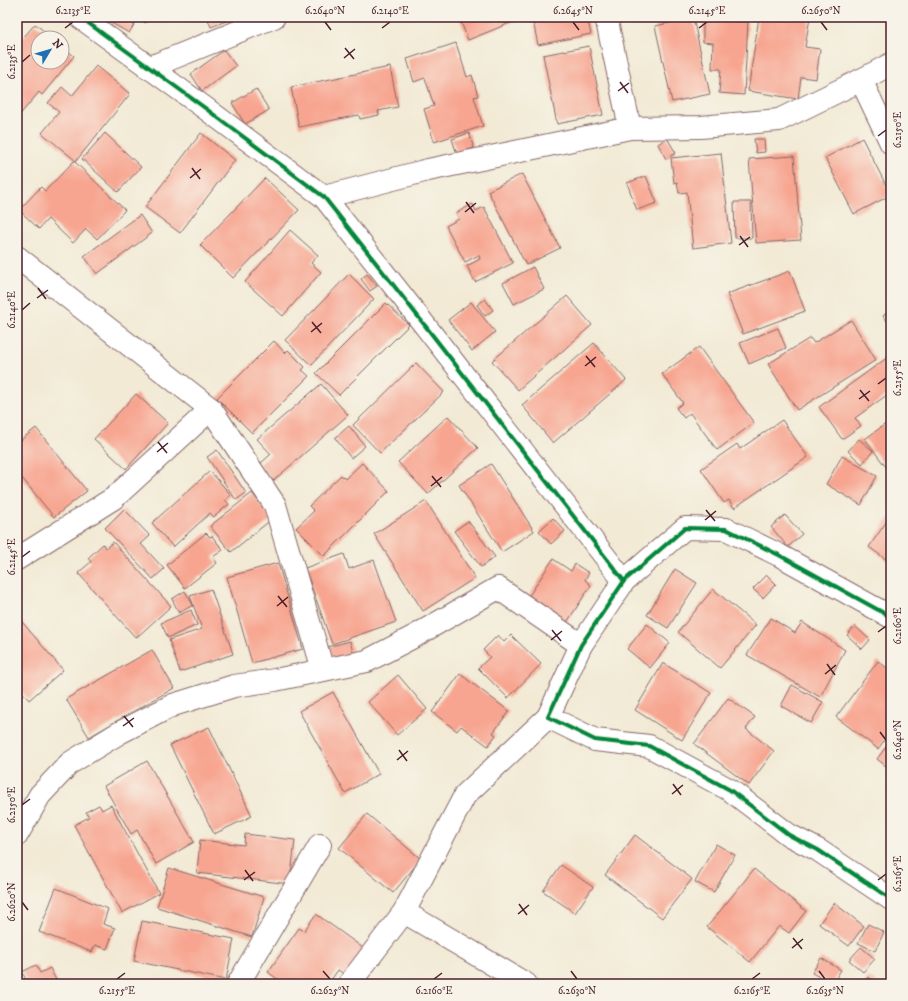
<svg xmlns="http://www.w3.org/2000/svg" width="908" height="1001" font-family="'IM FELL DW Pica',serif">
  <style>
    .building { fill: #f7a590 }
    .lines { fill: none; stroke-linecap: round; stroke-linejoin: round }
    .minor-casing { stroke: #856666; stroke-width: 24 }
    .minor { stroke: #fff; stroke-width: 22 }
    .cycleway-casing { stroke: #f7f3e8; stroke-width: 6 }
    .cycleway { stroke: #00873e; stroke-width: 4 }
    .ticks { fill: none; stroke: #4a1f2b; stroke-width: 1.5 }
    .neatline { fill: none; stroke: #4a1f2b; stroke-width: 1.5 }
    .ticks-label { font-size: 10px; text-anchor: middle; fill: #4a1f2b }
  </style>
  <rect width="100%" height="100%" fill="#f7f3e8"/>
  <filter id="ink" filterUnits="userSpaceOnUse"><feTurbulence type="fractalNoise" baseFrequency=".025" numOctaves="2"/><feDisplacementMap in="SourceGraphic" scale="8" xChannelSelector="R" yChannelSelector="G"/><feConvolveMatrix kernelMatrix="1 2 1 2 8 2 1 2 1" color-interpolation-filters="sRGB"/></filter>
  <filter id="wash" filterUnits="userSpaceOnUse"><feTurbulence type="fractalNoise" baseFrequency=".012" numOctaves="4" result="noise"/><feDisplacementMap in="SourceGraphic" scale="16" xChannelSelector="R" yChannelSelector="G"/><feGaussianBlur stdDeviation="0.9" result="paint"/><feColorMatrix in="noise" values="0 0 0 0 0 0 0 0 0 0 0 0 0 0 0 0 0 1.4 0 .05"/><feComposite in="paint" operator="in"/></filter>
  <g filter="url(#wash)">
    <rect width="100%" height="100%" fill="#f2ead5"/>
    <g id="blocks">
      <g class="building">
        <polygon points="101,17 139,17 129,33"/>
        <polygon points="142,17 156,17 145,23"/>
        <polygon points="207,17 236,17 211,27"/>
        <polygon points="459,17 525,17 468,40"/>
        <polygon points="552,17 587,17 591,34 538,45 533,21"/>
        <polygon points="759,17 810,17 805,47 820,49 816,79 801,77 798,99 748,91"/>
        <polygon points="693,18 710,94 672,102 655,26"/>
        <polygon points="703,19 748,22 744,95 719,93 721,69 712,69 713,43 703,42"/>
        <polygon points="35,24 53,38 38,38 38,62 62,62 62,46 74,56 42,95 39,92 17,118 17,45"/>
        <polygon points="456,43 467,77 472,75 478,96 474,97 483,126 434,142 424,109 434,106 425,78 414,82 407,59"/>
        <polygon points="589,46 603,115 557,124 543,55"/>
        <polygon points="224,50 236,66 202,91 191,74"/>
        <polygon points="96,66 130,94 76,161 42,133 59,112 48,103 62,87 72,96"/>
        <polygon points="390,67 398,107 378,111 379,115 360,119 359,115 299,127 291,87"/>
        <polygon points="256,89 269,110 245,124 232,103"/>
        <polygon points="105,133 141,167 118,192 82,159"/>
        <polygon points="201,133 235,160 180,233 145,207"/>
        <polygon points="469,133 474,148 457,154 452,139"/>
        <polygon points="667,138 676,153 666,159 658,144"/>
        <polygon points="862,138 891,195 854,214 825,158"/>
        <polygon points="754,139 764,139 765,152 756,153"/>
        <polygon points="721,153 731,243 693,248 687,192 679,193 677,182 674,183 671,158"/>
        <polygon points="794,156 801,240 756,243 749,159"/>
        <polygon points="74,161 125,210 97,239 86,229 73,243 48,219 39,229 19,210 41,187 45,191"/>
        <polygon points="522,174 560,248 526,265 488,191"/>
        <polygon points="646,176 657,203 637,210 627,183"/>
        <polygon points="265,178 299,210 233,278 200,245"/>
        <polygon points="734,202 751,202 752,238 735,238"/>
        <polygon points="473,204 476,211 484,207 513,263 475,282 467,266 480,259 479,255 465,262 446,226 459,219 456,213"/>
        <polygon points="140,215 152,233 97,274 84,256"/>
        <polygon points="290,230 318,255 311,263 321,272 283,316 245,282"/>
        <polygon points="533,267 544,289 514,304 503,283"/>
        <polygon points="790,271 805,311 743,334 727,294"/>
        <polygon points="349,274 374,299 311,365 285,340"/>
        <polygon points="367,274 377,286 370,291 361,279"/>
        <polygon points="567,296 592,325 518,390 492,361"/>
        <polygon points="485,299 493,310 485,316 477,305"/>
        <polygon points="471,302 495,332 472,351 448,320"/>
        <polygon points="386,303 409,325 339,395 316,373"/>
        <polygon points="891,309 891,326 883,316"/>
        <polygon points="851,320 876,360 797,410 768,364 810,338 814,343"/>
        <polygon points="778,328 786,348 749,364 740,343"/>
        <polygon points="274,341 285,353 288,350 305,367 302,370 309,376 252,433 217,398"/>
        <polygon points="594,343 626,380 553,443 522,405"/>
        <polygon points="699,347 754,423 717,450 690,413 684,418 676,408 683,403 662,374"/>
        <polygon points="888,357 891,362 891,392 855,418 861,426 842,439 819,407"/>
        <polygon points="416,363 444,392 380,453 353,425"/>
        <polygon points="321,384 348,415 273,481 259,465 271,454 257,439"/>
        <polygon points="136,394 168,423 126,469 94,439"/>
        <polygon points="448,416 478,448 428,494 398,462"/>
        <polygon points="782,420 808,457 734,508 729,500 724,503 701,469 737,444 740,449"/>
        <polygon points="891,420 891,470 889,471 865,439"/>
        <polygon points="349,426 365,446 351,458 335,438"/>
        <polygon points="36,428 87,491 54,517 17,472 17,443"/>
        <polygon points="859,439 873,451 862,464 848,451"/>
        <polygon points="217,450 246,493 236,500 207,457"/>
        <polygon points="842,456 877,476 861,505 826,484"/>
        <polygon points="362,463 389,491 324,556 296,528 314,511 309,506 341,475 345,479"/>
        <polygon points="491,464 534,531 502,552 459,485"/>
        <polygon points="210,471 231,495 225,500 229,504 214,517 210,513 173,547 152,523"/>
        <polygon points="252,493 272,519 231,552 210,526"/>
        <polygon points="426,501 475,578 423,611 374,534"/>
        <polygon points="124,509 150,536 141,544 164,569 153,579 105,528"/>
        <polygon points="785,515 802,534 788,547 771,527"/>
        <polygon points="891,515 891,563 869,547"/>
        <polygon points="553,518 565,531 551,544 539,531"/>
        <polygon points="468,521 495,557 481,567 454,531"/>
        <polygon points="206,533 210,537 212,536 223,550 213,557 217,563 185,588 167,565"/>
        <polygon points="113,542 171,606 136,638 78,573 91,562 88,558 103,544 106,548"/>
        <polygon points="344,554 349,569 374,560 396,622 332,644 305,568"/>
        <polygon points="553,559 571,571 575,564 589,573 585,580 591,585 564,627 525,602"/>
        <polygon points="278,563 303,649 252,663 227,577"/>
        <polygon points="675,569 697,583 668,628 647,615"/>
        <polygon points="767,575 776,584 763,598 753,589"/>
        <polygon points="211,589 233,654 180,672 169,640 202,629 190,596"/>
        <polygon points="713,589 756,625 720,668 678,632"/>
        <polygon points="185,591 193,605 179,613 172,599"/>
        <polygon points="191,610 197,625 168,638 161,623"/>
        <polygon points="17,616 63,670 29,700 17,686"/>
        <polygon points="771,618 795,633 802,622 845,650 820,697 747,655"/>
        <polygon points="647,624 670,643 650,668 627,649"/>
        <polygon points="855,626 870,640 862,649 847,635"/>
        <polygon points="498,635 504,642 511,635 541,664 508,698 478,668 490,657 483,650"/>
        <polygon points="350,641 354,656 331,662 327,647"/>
        <polygon points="152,650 174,688 89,737 66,699"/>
        <polygon points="878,661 891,671 891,731 878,749 836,717"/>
        <polygon points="663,663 711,693 682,740 635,710"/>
        <polygon points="460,674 509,711 493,733 496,735 488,746 461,726 457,731 432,712"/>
        <polygon points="398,675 427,709 397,735 368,702"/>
        <polygon points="792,685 823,702 811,723 781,706"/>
        <polygon points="333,692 379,774 345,793 299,711"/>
        <polygon points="728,698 755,717 746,729 774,751 749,785 694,744"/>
        <polygon points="209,727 252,816 214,834 170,745"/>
        <polygon points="891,740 891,770 877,759"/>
        <polygon points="147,761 194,842 156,864 137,830 131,834 104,786"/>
        <polygon points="99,805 102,810 111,805 159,893 122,913 74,825 89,817 86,812"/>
        <polygon points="367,814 421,859 393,893 339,848"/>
        <polygon points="245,834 295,840 290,884 197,873 200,840 244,845"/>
        <polygon points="635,835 692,879 662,918 605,875"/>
        <polygon points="716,844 735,855 714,892 695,882"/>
        <polygon points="561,865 593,887 575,913 543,891"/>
        <polygon points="169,868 264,897 252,937 157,907"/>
        <polygon points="754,869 806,911 789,933 779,926 750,962 707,927"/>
        <polygon points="56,888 108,909 103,924 115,928 107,949 95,945 92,952 39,932"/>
        <polygon points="834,903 864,926 849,946 819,924"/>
        <polygon points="316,914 370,953 352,979 338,970 328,984 284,984 268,972 299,928 304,931"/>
        <polygon points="142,921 234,939 226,980 134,961"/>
        <polygon points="868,924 884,932 875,951 858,943"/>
        <polygon points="861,947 875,959 863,972 849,960"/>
        <polygon points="821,958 841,970 832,984 812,973"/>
        <polygon points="36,965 40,973 50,968 58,984 19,984 26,980 22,972"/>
        <polygon points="868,977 880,984 863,984"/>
      </g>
    </g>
  </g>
  <g filter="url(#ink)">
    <use href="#blocks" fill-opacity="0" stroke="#856666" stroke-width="1"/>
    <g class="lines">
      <g class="minor-casing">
        <g id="minor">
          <polyline points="80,17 205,108 324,197 402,296 624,581"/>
          <polyline points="606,17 630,128"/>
          <polyline points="148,68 274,17"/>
          <polyline points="861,80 891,143"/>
          <polyline points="324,197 428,170 630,128 701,127 779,120 861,80 891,64"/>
          <polyline points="17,257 211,409 275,505 323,670"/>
          <polyline points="17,559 114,498 211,409"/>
          <polyline points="891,617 779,555 726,529 685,528 624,581 581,645 548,717 595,740 649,746 730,790 789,835 818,850 891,899"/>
          <polyline points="17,835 40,795 70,763 119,733 173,705 234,686 275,680 367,661 415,636 498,588 581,645"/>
          <polyline points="404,912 526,984"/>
          <polyline points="238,984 320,845"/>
          <polyline points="349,984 404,912 465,795 548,717"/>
        </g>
      </g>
      <use href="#minor" class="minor"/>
      <g class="cycleway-casing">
        <g id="cycleway">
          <polyline points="80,17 205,108 324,197 402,296 624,581"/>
          <polyline points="891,617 779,555 726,529 685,528 624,581 581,645 548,717 595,740 649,746 730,790 789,835 818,850 891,899"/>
        </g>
      </g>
      <use href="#cycleway" class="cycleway"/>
    </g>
  </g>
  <path class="ticks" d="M 325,22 L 331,30M 573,22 L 579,30M 821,22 L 827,30M 65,28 L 73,22M 382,28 L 390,22M 699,28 L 707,22M 345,48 L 354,59M 344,58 L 355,49M 22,62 L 30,55M 620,82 L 628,93M 618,91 L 629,83M 878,136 L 886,130M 192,168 L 200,179M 190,178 L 201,169M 466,202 L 474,213M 465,212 L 476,203M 740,236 L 748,247M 739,245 L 750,237M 38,288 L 46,299M 37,298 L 48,290M 22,310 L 30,303M 312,322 L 321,333M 311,332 L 322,323M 586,356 L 595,367M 585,366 L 596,357M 878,384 L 886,378M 860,390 L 869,401M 859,399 L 870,391M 158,442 L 167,453M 157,452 L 168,443M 432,476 L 441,487M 431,486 L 442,477M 706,510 L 715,521M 705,520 L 716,511M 22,557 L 30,551M 278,596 L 287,607M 277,606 L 288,597M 552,630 L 561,641M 878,632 L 886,626M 551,640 L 562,631M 827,664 L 835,675M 825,674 L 836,665M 124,716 L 133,727M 123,726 L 134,718M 880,732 L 886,740M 399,750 L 407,761M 397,760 L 408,751M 673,784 L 681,795M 672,794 L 683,785M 22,805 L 30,799M 245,870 L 253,881M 244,880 L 255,872M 878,880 L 886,874M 22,902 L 28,910M 519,904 L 527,915M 518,914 L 529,905M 793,938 L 802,949M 792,948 L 803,939M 323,971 L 330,979M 571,971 L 577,979M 819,971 L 825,979M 117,979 L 125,973M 434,979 L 442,973M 752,979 L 760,973"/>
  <rect width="908" height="1001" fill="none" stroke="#f7f3e8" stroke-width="44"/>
  <g transform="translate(50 50) rotate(52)"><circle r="19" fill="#f7f3e8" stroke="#b29e9c"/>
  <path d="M0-3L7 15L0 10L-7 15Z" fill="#1f6fb2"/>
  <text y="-6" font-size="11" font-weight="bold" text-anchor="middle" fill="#4a1f2b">N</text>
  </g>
  <rect x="22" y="22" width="864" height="957" class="neatline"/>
  <g class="ticks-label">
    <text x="73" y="14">6.2135°E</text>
    <text x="325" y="14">6.2640°N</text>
    <text x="390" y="14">6.2140°E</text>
    <text x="573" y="14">6.2645°N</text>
    <text x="707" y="14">6.2145°E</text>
    <text x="821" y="14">6.2650°N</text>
    <text transform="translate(11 62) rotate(-90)" y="4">6.2135°E</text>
    <text transform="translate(897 130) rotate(-90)" y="4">6.2150°E</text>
    <text transform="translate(11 310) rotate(-90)" y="4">6.2140°E</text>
    <text transform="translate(897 378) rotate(-90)" y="4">6.2155°E</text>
    <text transform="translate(11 557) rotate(-90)" y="4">6.2145°E</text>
    <text transform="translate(897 626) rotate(-90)" y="4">6.2160°E</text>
    <text transform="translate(897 740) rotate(-90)" y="4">6.2640°N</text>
    <text transform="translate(11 805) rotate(-90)" y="4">6.2150°E</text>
    <text transform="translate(897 874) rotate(-90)" y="4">6.2165°E</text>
    <text transform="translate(11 902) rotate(-90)" y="4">6.2620°N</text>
    <text x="117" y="994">6.2155°E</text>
    <text x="330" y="994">6.2625°N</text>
    <text x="434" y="994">6.2160°E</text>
    <text x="577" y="994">6.2630°N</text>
    <text x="752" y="994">6.2165°E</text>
    <text x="825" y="994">6.2635°N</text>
  </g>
</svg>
